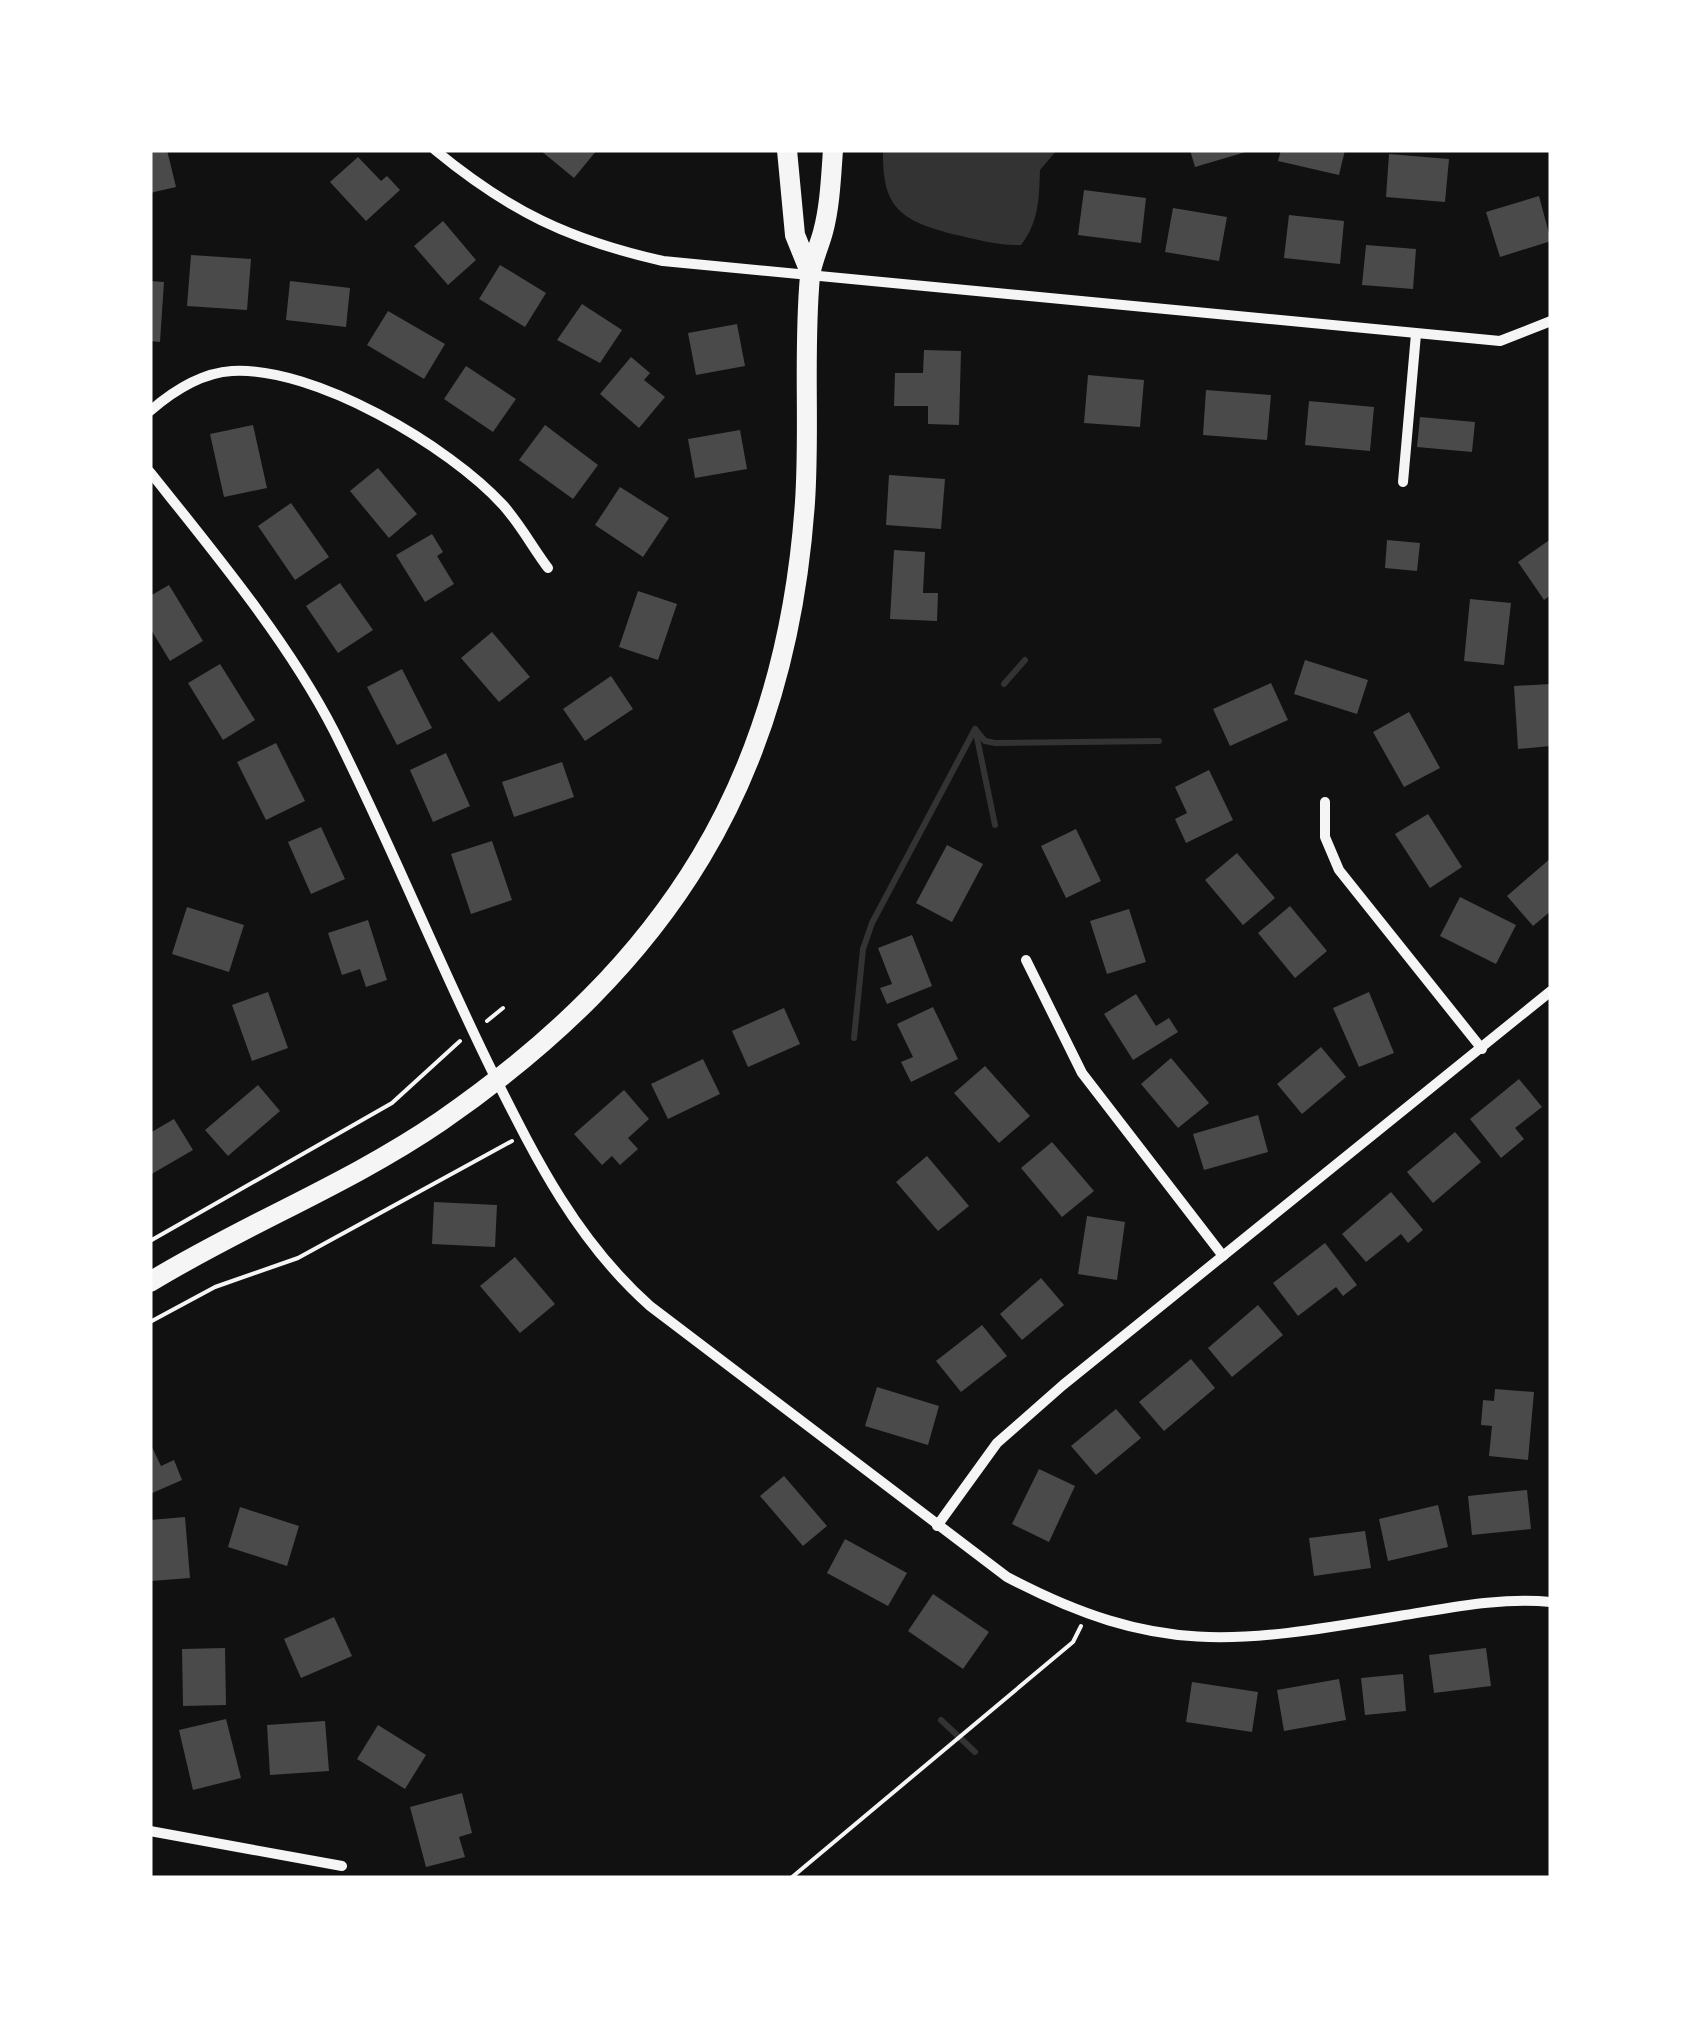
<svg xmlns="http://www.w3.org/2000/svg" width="1701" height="2028" font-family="'Archivo Narrow',sans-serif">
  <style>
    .water { fill: #333 }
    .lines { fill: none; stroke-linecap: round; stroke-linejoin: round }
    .stream { stroke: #333; stroke-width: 6 }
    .building { fill: #4a4a4a }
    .path { stroke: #f5f5f5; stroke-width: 4 }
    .minor { stroke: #f5f5f5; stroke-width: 10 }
    .secondary { stroke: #f5f5f5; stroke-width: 20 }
  </style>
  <rect width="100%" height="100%" fill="#111"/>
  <path class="water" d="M 883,150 L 1057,150 L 1040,170 C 1039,198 1039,222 1021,245 C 997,246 976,239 952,234 C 899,220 882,207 883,150 Z"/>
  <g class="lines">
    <g class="stream">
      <polyline points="1004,684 1025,660"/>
      <polyline points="975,729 985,741 995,743 1159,741"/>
      <polyline points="976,733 995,825"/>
      <polyline points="854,1038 863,949 872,923 975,729"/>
      <polyline points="941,1720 975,1752"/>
    </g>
  </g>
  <g class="building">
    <polygon points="150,150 167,150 176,187 150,193"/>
    <polygon points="540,150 597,150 574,178"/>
    <polygon points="1190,150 1248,150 1249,151 1195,167"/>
    <polygon points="1281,150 1345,150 1339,175 1278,161"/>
    <polygon points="1389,154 1449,159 1445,202 1386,197"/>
    <polygon points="358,157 381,181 387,176 400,190 366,221 330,182"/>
    <polygon points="1084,190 1146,198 1141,243 1078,235"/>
    <polygon points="1539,196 1551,241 1500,257 1486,212"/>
    <polygon points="1173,208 1227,217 1219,261 1165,252"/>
    <polygon points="1289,215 1344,221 1340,264 1284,258"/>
    <polygon points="443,221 476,260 448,285 414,246"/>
    <polygon points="1366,245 1416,249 1413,289 1362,285"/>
    <polygon points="191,255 251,259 247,310 187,306"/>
    <polygon points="500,265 546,293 525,327 479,299"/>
    <polygon points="150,281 164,282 160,342 150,341"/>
    <polygon points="290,281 350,288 346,327 286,320"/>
    <polygon points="582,304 622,330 600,363 557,340"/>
    <polygon points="388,311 445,344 424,379 367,345"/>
    <polygon points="737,324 745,366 696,375 688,333"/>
    <polygon points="924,350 961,351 959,425 928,424 928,406 894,406 895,373 923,373"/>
    <polygon points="631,357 650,373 644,380 665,397 639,428 600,394"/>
    <polygon points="466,366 516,399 493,432 444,399"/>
    <polygon points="1088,375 1144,380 1140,427 1084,423"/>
    <polygon points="1206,390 1271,395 1267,440 1203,435"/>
    <polygon points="1309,401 1374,407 1370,451 1305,445"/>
    <polygon points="1420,417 1475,422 1472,452 1417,447"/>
    <polygon points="253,425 267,488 224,497 210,434"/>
    <polygon points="545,425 598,465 573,499 519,460"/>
    <polygon points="740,430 747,469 695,478 688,439"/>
    <polygon points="378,468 417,514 389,538 350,491"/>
    <polygon points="889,475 945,479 941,529 886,525"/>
    <polygon points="620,487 669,518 643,557 595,525"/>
    <polygon points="291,503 329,557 295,580 258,526"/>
    <polygon points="432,534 443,552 437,556 454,584 425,602 396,555"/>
    <polygon points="1551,539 1551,595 1544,600 1518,562"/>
    <polygon points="1387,540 1420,543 1417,571 1385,568"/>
    <polygon points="894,550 925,552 923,593 938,593 937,621 890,619"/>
    <polygon points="340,583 373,630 338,653 306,606"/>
    <polygon points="169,585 203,641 170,661 150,628 150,596"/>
    <polygon points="638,591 677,604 658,660 619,647"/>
    <polygon points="1470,599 1511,603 1504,665 1464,661"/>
    <polygon points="492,632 530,677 499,702 461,658"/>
    <polygon points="1305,660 1368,680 1357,714 1294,694"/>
    <polygon points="220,664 255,720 223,740 188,683"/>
    <polygon points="402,669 432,728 397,745 367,687"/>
    <polygon points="611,676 633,709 585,741 563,709"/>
    <polygon points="1271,683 1288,720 1230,746 1213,709"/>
    <polygon points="1551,684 1551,746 1518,749 1514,686"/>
    <polygon points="1409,712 1440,768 1404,787 1373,732"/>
    <polygon points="276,743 305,801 266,820 237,762"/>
    <polygon points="446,753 470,806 433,822 410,770"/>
    <polygon points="562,762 574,797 514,817 502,782"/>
    <polygon points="1209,770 1233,820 1186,843 1175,819 1187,813 1175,787"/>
    <polygon points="1428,814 1462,867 1430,888 1395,834"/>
    <polygon points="321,827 345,879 311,894 288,842"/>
    <polygon points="1076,829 1101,881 1066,898 1041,846"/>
    <polygon points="492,841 512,900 471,914 451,854"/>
    <polygon points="947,845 983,864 952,922 916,903"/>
    <polygon points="1237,853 1275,898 1243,925 1205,880"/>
    <polygon points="1551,858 1551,911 1533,926 1507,896"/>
    <polygon points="1460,897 1516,925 1496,964 1440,936"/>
    <polygon points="1290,906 1327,951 1295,978 1258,933"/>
    <polygon points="187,907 244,925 229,972 172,954"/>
    <polygon points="1129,909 1146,962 1107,974 1090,921"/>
    <polygon points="368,920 387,980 366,987 360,969 342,975 328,933"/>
    <polygon points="912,935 932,986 887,1004 880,988 892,984 878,948"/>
    <polygon points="268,992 288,1048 252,1061 232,1005"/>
    <polygon points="1369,992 1394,1053 1359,1067 1333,1008"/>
    <polygon points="1136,994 1156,1026 1169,1018 1178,1032 1133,1060 1104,1014"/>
    <polygon points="933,1007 958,1059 911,1082 901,1062 913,1057 897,1024"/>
    <polygon points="784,1008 800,1044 748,1067 732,1031"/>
    <polygon points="1321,1047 1346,1077 1302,1114 1277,1084"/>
    <polygon points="1171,1058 1209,1103 1178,1128 1141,1084"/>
    <polygon points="703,1059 720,1094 668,1119 651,1084"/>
    <polygon points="985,1066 1030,1116 999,1143 954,1093"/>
    <polygon points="1519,1079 1542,1107 1515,1128 1524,1139 1501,1158 1470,1119"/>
    <polygon points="258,1085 280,1111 228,1156 205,1130"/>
    <polygon points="624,1090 649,1119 628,1138 638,1149 620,1165 612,1156 602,1165 574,1134"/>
    <polygon points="1258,1115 1268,1152 1204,1170 1193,1134"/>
    <polygon points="174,1119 193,1150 150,1175 150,1133"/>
    <polygon points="1455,1132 1481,1162 1433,1203 1407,1172"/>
    <polygon points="1052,1142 1094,1191 1062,1217 1021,1168"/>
    <polygon points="927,1156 969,1206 938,1231 896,1182"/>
    <polygon points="1391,1192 1423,1230 1408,1243 1401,1234 1366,1262 1342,1234"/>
    <polygon points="434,1202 497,1205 495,1247 432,1244"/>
    <polygon points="1087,1216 1125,1222 1117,1280 1078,1274"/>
    <polygon points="1325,1243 1357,1285 1343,1296 1336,1287 1298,1316 1273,1283"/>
    <polygon points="515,1257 555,1304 520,1333 480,1286"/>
    <polygon points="1041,1278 1064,1305 1022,1340 1000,1314"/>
    <polygon points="1258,1305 1283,1335 1232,1377 1208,1348"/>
    <polygon points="982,1325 1007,1356 961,1392 936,1361"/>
    <polygon points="1191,1359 1215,1388 1164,1431 1139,1402"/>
    <polygon points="877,1387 939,1406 928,1445 865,1426"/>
    <polygon points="1495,1389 1534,1392 1528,1460 1489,1456 1492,1426 1481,1425 1483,1400 1494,1401"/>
    <polygon points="1116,1409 1141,1438 1096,1475 1071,1446"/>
    <polygon points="150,1443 161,1466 174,1460 182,1480 150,1494"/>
    <polygon points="1039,1469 1075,1486 1049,1542 1012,1524"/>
    <polygon points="784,1476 827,1526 803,1546 760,1496"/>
    <polygon points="1527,1490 1531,1529 1472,1535 1468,1496"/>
    <polygon points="1438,1505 1448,1547 1388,1561 1379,1519"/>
    <polygon points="240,1507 299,1526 287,1566 228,1547"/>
    <polygon points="185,1517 190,1578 151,1581 150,1520"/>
    <polygon points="1365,1531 1371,1568 1314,1576 1309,1538"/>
    <polygon points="845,1539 907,1573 888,1606 827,1573"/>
    <polygon points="933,1594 989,1632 963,1669 908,1631"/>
    <polygon points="334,1617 352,1656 301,1678 284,1639"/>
    <polygon points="225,1648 226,1705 183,1706 182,1649"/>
    <polygon points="1486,1648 1491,1686 1434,1693 1429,1655"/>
    <polygon points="1403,1674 1406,1711 1365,1715 1361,1678"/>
    <polygon points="1339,1679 1346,1720 1284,1731 1277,1690"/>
    <polygon points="1192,1682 1258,1692 1252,1732 1186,1722"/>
    <polygon points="226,1719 241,1778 193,1790 179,1730"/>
    <polygon points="325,1721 329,1771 270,1775 267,1725"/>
    <polygon points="378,1725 426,1755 405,1789 357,1759"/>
    <polygon points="462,1793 472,1833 459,1837 465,1857 426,1867 410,1807"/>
  </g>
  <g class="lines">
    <g class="path">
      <polyline points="487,1021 503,1008"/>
      <polyline points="150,1241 392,1103 460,1041"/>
      <polyline points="150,1322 215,1287 298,1258 512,1141"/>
      <polyline points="791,1878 1073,1642 1081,1626"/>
    </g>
    <g class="minor">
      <path d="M 435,150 C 509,211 569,240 663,261 L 1500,341 L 1551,321"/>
      <path d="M 150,411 C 173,391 200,373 232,371 C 314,366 449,446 503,505 C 520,524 533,548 548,568"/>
      <path d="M 150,472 C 213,551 288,641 334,731 C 391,844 438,962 494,1075 C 537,1161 577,1241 650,1306 L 1007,1577 C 1159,1657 1237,1643 1399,1616 C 1450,1608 1500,1597 1551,1602"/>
      <polyline points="1403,482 1416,334"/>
      <polyline points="1325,802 1325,837 1339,870 1482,1049"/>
      <polyline points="1026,960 1082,1073 1223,1256"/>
      <polyline points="937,1526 997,1443 1063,1385 1551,991"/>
      <polyline points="150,1831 342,1866"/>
    </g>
    <g class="secondary">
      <polyline points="787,150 795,235 810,272"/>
      <path d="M 150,1282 C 245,1224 349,1184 441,1121 C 668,964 786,780 805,502 C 810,427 803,351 810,276 C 812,261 819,247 823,232 C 830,206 831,177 833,150"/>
    </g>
  </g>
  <rect width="1701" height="2028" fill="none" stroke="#ffffff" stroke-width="305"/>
</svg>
